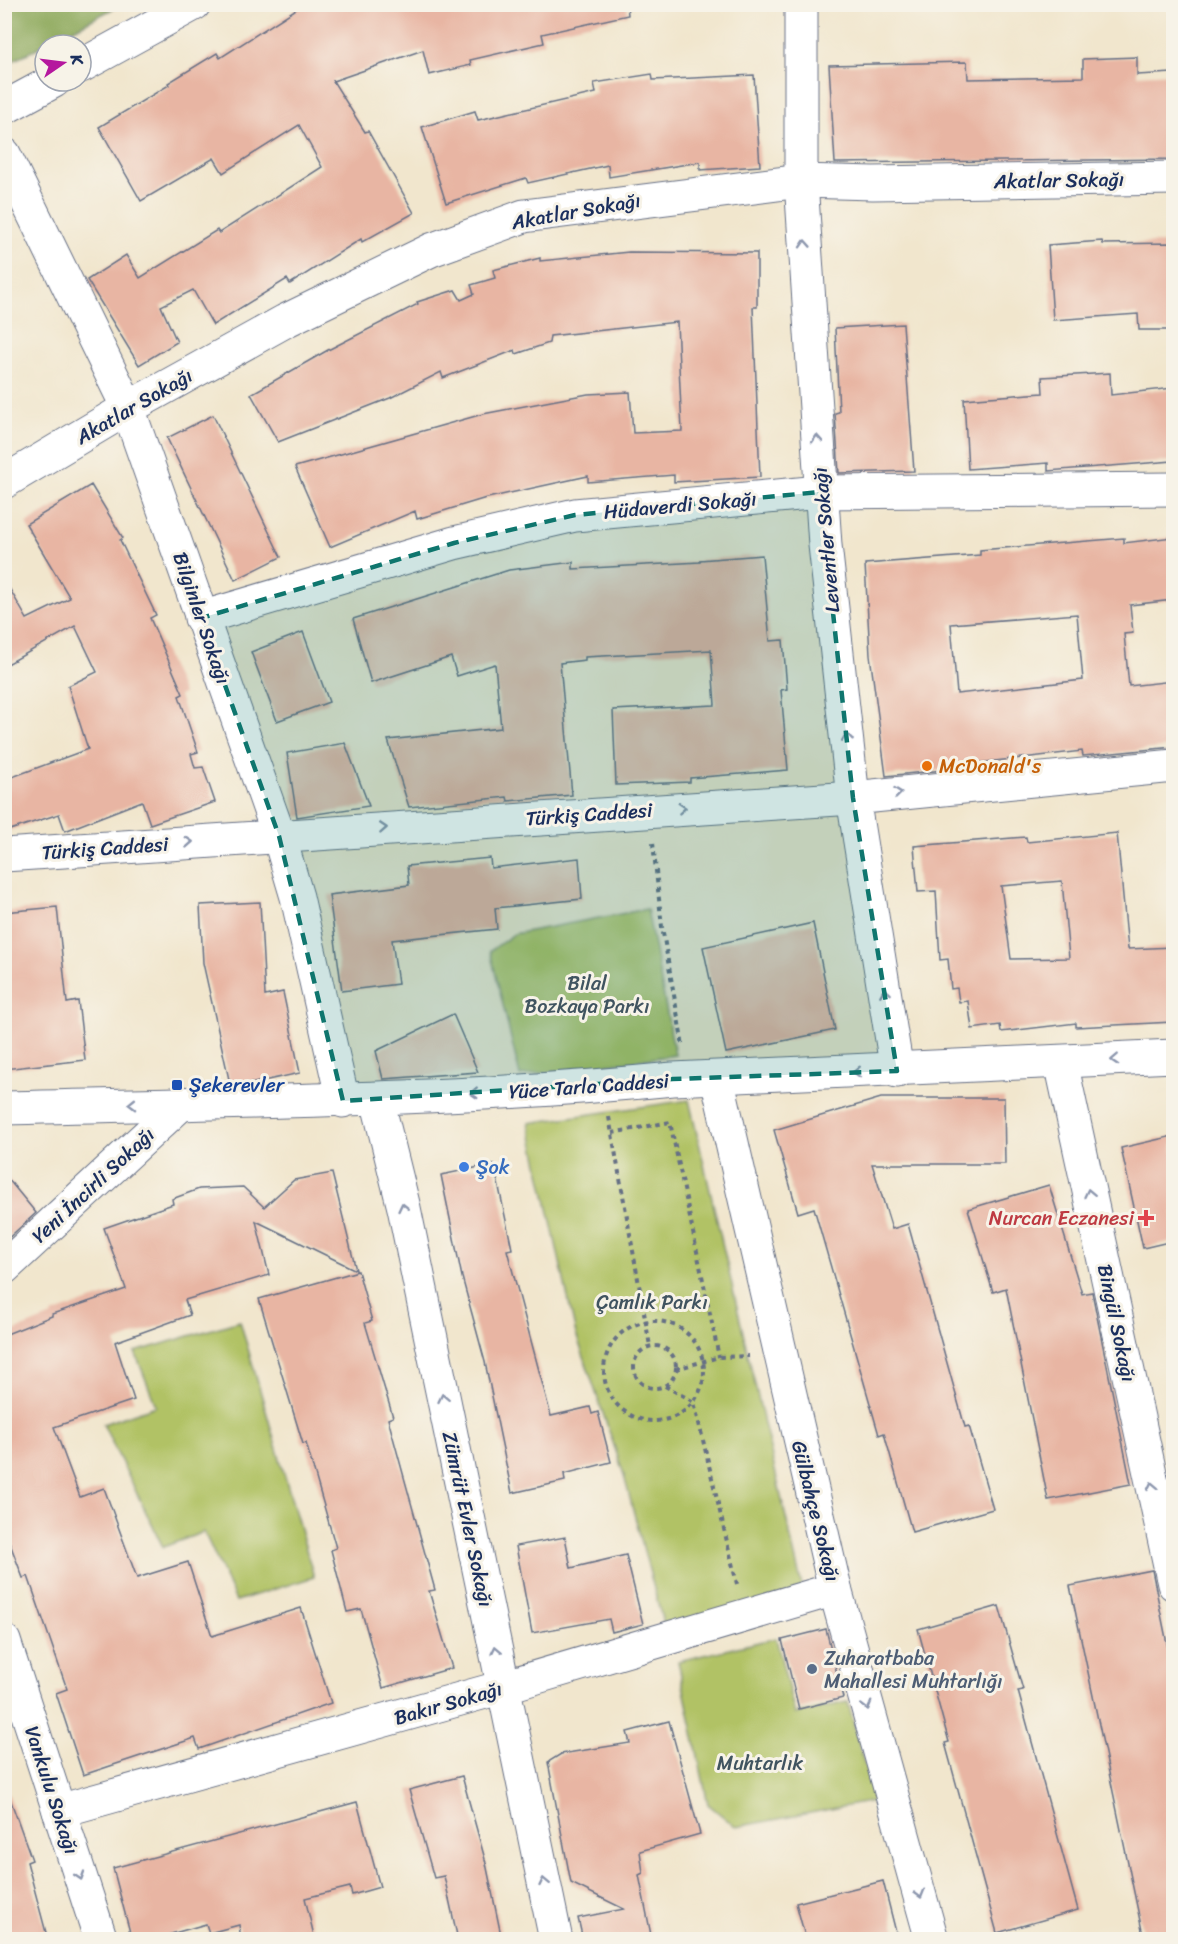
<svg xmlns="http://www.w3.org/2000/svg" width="1178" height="1944" font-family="Sriracha,sans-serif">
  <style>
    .green { fill: #b1c265; stroke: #667862; stroke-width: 1.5 }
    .forest { fill: #8ca85a; stroke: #546c5c; stroke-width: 1.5 }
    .building { fill: #e8b5a3; fill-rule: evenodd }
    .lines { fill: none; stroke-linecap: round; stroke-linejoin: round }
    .street-casing { stroke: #666f85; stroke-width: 35 }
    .secondary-casing { stroke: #666f85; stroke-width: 35 }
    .path { stroke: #666f85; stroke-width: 4; stroke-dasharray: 4.5 4.5; stroke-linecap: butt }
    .street { stroke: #fff; stroke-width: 33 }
    .secondary { stroke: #fff; stroke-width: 33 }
    .oneway { stroke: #8d97ae }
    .marked { fill: #0f766e; fill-opacity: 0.2; stroke: #0f766e; stroke-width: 4.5; stroke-dasharray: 12 8; stroke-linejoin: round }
    .food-dot { fill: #e8710a; stroke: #f7f3e8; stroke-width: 2 }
    .transit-dot { fill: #1a4fb4; stroke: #f7f3e8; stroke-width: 2 }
    .shop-dot { fill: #3f7fe0; stroke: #f7f3e8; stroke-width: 2 }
    .health-dot { fill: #e0444e; stroke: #f7f3e8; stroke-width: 2 }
    .service-dot { fill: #5c6f8a; stroke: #f7f3e8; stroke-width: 2 }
    .labels { text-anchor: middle; stroke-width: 6; stroke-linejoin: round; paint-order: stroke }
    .street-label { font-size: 20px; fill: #1b2f5e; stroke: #f7f3e8 }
    .food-label { font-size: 20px; fill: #c56008; stroke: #f7f3e8; text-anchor: start }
    .park-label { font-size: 20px; fill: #405460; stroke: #f7f3e8 }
    .transit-label { font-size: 20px; fill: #164399; stroke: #f7f3e8; text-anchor: start }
    .shop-label { font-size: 20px; fill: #366cbe; stroke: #f7f3e8; text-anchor: start }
    .health-label { font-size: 20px; fill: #be3a42; stroke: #f7f3e8; text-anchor: end }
    .service-label { font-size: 20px; fill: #4e5e75; stroke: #f7f3e8; text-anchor: start }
  </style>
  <rect width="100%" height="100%" fill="#f7f3e8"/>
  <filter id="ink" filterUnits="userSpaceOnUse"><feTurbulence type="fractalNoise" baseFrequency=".0167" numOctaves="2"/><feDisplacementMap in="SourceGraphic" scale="12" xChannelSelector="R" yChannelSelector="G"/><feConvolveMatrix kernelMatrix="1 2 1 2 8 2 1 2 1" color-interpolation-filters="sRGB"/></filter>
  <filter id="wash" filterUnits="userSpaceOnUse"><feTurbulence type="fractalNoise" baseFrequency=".008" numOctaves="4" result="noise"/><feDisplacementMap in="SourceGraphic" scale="24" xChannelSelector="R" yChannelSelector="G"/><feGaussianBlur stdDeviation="1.35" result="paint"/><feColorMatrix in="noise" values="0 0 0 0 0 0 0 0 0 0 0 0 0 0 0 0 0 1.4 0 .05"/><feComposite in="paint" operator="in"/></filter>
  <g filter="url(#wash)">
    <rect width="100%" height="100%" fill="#f1e6cd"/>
    <g class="green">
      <polygon points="647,909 675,1055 520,1076 490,951 514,934"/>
      <polygon points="689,1100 803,1591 665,1630 623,1472 576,1334 529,1123"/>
      <polygon points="240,1321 314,1577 236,1601 204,1532 163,1547 103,1424 156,1406 135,1352"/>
      <polygon points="776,1638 795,1714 848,1702 874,1801 736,1827 708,1804 678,1661"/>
    </g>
    <polygon class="forest" points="5,4 120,4 120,5 5,65"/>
    <g id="blocks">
      <g class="building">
        <polygon points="304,4 627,4 628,15 542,34 544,43 470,60 471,65 429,75 423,50 333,81 365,132 368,131 414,213 362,242 361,239 290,284 287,279 213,325 193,290 161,306 177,342 139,365 87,280 126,255 140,278 217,230 219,233 322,167 299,125 223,173 214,158 141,201 99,127 169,85 168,83 217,53 220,58"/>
        <polygon points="1137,57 1137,75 1173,73 1173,159 835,163 829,65 967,62 968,79 1083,77 1083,59"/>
        <polygon points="652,74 653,80 754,75 760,166 700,170 700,162 609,177 608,165 528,183 526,178 446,203 422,127 475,111 478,120 596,93 594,83"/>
        <polygon points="1102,241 1103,244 1173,243 1173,330 1139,330 1138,314 1053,320 1048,245"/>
        <polygon points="629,252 757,253 757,307 753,307 760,477 674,482 674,475 588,482 588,476 483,499 417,519 415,511 330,547 295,467 483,414 588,394 630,392 633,433 682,431 677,322 550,336 549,343 516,354 515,350 443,378 441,372 390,398 278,442 251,394 328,350 418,304 417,302 455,290 461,300 474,294 471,285 495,278 493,270 540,258 540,261"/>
        <polygon points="903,324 914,471 839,473 835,413 839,412 835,328"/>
        <polygon points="1110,373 1111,395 1173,388 1173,461 1048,471 1048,463 968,469 964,399 1043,393 1042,377"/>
        <polygon points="213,415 281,557 235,580 167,438"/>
        <polygon points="91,485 123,538 120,540 156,615 150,618 183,694 179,696 198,752 191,754 195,768 203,767 215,802 150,824 142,801 65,831 59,814 4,832 4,780 88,749 68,686 97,672 75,626 4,666 4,579 27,619 70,598 26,524"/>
        <path d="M 1173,537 L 1173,600 L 1130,605 L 1133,633 L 1124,634 L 1129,686 L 1173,681 L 1173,747 L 1083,756 L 1082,751 L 961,765 L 962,768 L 886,776 L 870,655 L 865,564 L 980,555 L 980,550 L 1124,538 L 1124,543 ZM 1077,614 L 1083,680 L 957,694 L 951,624 Z"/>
        <polygon points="762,555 770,641 783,640 787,689 781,690 788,770 690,778 690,782 616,785 613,710 715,705 711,650 585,657 585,660 560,663 572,795 508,801 507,797 409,807 388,740 501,728 495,664 457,676 451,657 371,683 353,619 509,570 573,562 573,569 700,562 700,560"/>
        <polygon points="303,632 329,702 277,721 251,652"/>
        <polygon points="345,743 369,806 297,817 287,753"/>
        <path d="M 1117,833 L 1128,949 L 1173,947 L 1173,1022 L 1076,1027 L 1076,1023 L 1001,1032 L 1000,1025 L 972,1029 L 968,1001 L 959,1002 L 957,988 L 951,989 L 948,959 L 940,960 L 936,891 L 918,892 L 914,846 L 1026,837 L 1027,842 ZM 1062,881 L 1069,958 L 1011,959 L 1001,886 Z"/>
        <polygon points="490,858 491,868 579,858 582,899 495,908 497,929 392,940 398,984 342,991 329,895 409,885 407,866"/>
        <polygon points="260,902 265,996 283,992 300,1073 254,1083 230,1084 203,963 200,905"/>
        <polygon points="57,907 67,1003 78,1001 85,1060 4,1069 4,912"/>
        <polygon points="813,923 835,1030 726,1053 703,947"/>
        <polygon points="453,1014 478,1072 383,1079 376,1051"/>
        <polygon points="881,1098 1004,1098 1005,1164 872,1164 892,1229 908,1224 965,1427 969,1426 993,1509 912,1532 884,1433 879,1435 814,1208 798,1213 774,1130"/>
        <polygon points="1173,1136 1173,1241 1143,1248 1121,1148"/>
        <polygon points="494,1164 512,1249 507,1250 551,1416 590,1407 592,1414 598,1412 611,1462 564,1474 565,1481 512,1493 485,1362 462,1277 441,1175"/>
        <polygon points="332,1173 356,1270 256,1221 269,1275 185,1300 190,1315 115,1342 134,1400 54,1427 80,1497 104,1488 137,1578 188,1562 212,1636 301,1608 331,1703 199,1749 195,1738 83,1775 56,1693 67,1689 28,1576 23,1578 4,1528 4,1335 52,1316 52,1314 126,1289 104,1228 173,1204 172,1199 199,1189 243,1187 264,1207 294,1180"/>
        <polygon points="4,1174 36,1213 4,1242"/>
        <polygon points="1049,1185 1082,1294 1092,1292 1131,1484 1048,1500 1006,1288 993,1292 968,1209"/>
        <polygon points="358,1271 372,1321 365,1323 393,1417 388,1419 435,1590 429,1591 452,1668 383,1688 361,1609 347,1612 331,1550 336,1548 306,1443 303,1444 259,1299"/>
        <polygon points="565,1537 571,1568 626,1555 643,1624 612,1632 609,1619 532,1633 516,1546"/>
        <polygon points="1152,1570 1173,1673 1173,1940 1144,1940 1070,1586"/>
        <polygon points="999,1606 1023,1690 1018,1691 1078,1910 997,1933 945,1743 949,1742 918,1629"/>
        <polygon points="826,1629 843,1698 799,1709 782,1640"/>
        <polygon points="669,1721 700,1834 640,1851 643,1873 639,1875 652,1940 583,1940 578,1918 624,1909 571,1883 548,1762 561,1754 630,1743 627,1732"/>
        <polygon points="462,1776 486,1863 502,1940 458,1940 444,1876 434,1878 409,1790"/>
        <polygon points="8,1793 32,1860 27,1862 48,1940 4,1940 4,1794"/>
        <polygon points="357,1802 380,1887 352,1895 350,1887 305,1898 315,1940 241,1940 239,1925 209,1933 206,1924 150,1940 132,1940 113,1868"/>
        <polygon points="883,1881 898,1940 806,1940 796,1903"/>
      </g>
    </g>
  </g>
  <g filter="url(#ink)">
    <use href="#blocks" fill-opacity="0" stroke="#666f85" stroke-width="1.5"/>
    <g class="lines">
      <g class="street-casing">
        <g id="street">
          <polyline points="801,4 801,181 825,545 853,798 897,1071"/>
          <polyline points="4,154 128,408 279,836 297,897 343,1101"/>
          <polyline points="4,482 128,408 285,321 431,250 524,216 801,181 873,183 1174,178"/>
          <polyline points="201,618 454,543 575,515 820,492 1174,489"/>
          <polyline points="4,855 853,798 1174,766"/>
          <polyline points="1061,1062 1174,1584"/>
          <polyline points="717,1078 835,1589 932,1940"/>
          <polyline points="377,1099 404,1208 556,1940"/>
          <polyline points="4,1268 182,1103"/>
          <polyline points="4,1641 101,1940"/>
          <polyline points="59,1811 503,1687 835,1589"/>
        </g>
      </g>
      <g class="secondary-casing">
        <g id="secondary">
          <polyline points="81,66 194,4"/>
          <polyline points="4,108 54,81"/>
          <path d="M 4,1108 C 228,1102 451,1101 673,1079 L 1174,1056"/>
        </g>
      </g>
      <g class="path">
        <polyline points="653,843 662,927 683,1046"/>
        <polyline points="609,1117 650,1346"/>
        <polyline points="612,1133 670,1122 719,1357"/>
        <circle cx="654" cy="1371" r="50"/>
        <circle cx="655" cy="1367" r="21"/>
        <polyline points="676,1369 719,1357 749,1356"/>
        <polyline points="665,1386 694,1402 737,1584"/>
      </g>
      <use href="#street" class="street"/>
      <use href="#secondary" class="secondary"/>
    </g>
    <defs><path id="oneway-chevron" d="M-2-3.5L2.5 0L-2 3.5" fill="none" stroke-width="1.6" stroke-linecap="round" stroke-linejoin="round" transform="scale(1.5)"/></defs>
    <g class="oneway">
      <use href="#oneway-chevron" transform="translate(805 244) rotate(-94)"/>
      <use href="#oneway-chevron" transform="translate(817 439) rotate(-94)"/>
      <use href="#oneway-chevron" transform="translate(847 737) rotate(-97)"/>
      <use href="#oneway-chevron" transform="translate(898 793) rotate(-6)"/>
      <use href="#oneway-chevron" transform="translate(682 808) rotate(-4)"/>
      <use href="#oneway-chevron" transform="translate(383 828) rotate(-4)"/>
      <use href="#oneway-chevron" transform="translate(189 842) rotate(-4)"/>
      <use href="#oneway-chevron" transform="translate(885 992) rotate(-99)"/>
      <use href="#oneway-chevron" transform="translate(1115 1060) rotate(177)"/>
      <use href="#oneway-chevron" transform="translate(857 1072) rotate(178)"/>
      <use href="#oneway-chevron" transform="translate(474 1093) rotate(177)"/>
      <use href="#oneway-chevron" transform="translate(132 1104) rotate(179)"/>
      <use href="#oneway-chevron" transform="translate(1089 1193) rotate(-102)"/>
      <use href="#oneway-chevron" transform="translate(403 1207) rotate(-103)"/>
      <use href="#oneway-chevron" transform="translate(443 1398) rotate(-102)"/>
      <use href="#oneway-chevron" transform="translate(1152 1486) rotate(-102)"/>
      <use href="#oneway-chevron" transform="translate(496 1650) rotate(-102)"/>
      <use href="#oneway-chevron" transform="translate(867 1706) rotate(74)"/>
      <use href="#oneway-chevron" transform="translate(80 1876) rotate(72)"/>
      <use href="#oneway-chevron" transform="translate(544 1882) rotate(-102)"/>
      <use href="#oneway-chevron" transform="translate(920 1894) rotate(74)"/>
    </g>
  </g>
  <path class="marked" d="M 820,492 L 853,798 L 897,1071 L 673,1079 L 343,1101 L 279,836 L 201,618 L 454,543 L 575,515 Z"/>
  <circle class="food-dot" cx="927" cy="766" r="6"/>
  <rect class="transit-dot" x="171" y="1079" width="12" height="12" rx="3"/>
  <circle class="shop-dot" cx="464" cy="1167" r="6"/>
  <path class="health-dot" d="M1143 1209h6v6h6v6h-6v6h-6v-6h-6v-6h6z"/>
  <circle class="service-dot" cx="812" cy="1669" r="6"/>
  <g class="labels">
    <g class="street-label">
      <text transform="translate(1059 180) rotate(-1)" y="7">Akatlar Sokağı</text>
      <text transform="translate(576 211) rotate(-10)" y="7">Akatlar Sokağı</text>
      <text transform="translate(134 406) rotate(-30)" y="7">Akatlar Sokağı</text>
      <text transform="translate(680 505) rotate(-5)" y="7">Hüdaverdi Sokağı</text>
      <text transform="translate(826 540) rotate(-95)" y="7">Leventler Sokağı</text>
      <text transform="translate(202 618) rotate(71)" y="7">Bilginler Sokağı</text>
      <text transform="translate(589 814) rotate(-4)" y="7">Türkiş Caddesi</text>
      <text transform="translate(105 848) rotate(-4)" y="7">Türkiş Caddesi</text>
      <text transform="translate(589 1086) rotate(-4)" y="7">Yüce Tarla Caddesi</text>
      <text transform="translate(93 1185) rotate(-43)" y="7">Yeni İncirli Sokağı</text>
      <text transform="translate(1117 1323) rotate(78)" y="7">Bingül Sokağı</text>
      <text transform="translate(816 1511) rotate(76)" y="7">Gülbahçe Sokağı</text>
      <text transform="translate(468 1519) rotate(78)" y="7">Zümrüt Evler Sokağı</text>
      <text transform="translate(448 1703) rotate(-16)" y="7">Bakır Sokağı</text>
      <text transform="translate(52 1790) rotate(72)" y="7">Vankulu Sokağı</text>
    </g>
    <g class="food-label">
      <text x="939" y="773">McDonald's</text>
    </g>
    <g class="park-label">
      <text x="587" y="990">Bilal<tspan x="587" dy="23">Bozkaya Parkı</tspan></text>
      <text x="652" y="1309">Çamlık Parkı</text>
      <text x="760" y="1770">Muhtarlık</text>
    </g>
    <g class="transit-label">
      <text x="189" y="1092">Şekerevler</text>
    </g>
    <g class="shop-label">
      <text x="476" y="1174">Şok</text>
    </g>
    <g class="health-label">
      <text x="1134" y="1225">Nurcan Eczanesi</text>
    </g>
    <g class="service-label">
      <text x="824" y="1665">Zuharatbaba<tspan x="824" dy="23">Mahallesi Muhtarlığı</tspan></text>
    </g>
  </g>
  <rect width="1178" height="1944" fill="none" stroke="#f7f3e8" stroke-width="24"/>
  <g transform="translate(63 63) rotate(76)"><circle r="28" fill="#f7f3e8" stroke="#9fa5b1" stroke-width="1.5"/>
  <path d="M0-4.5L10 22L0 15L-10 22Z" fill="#b5179e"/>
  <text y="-9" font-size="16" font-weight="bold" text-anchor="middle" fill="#1b2f5e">K</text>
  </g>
</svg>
